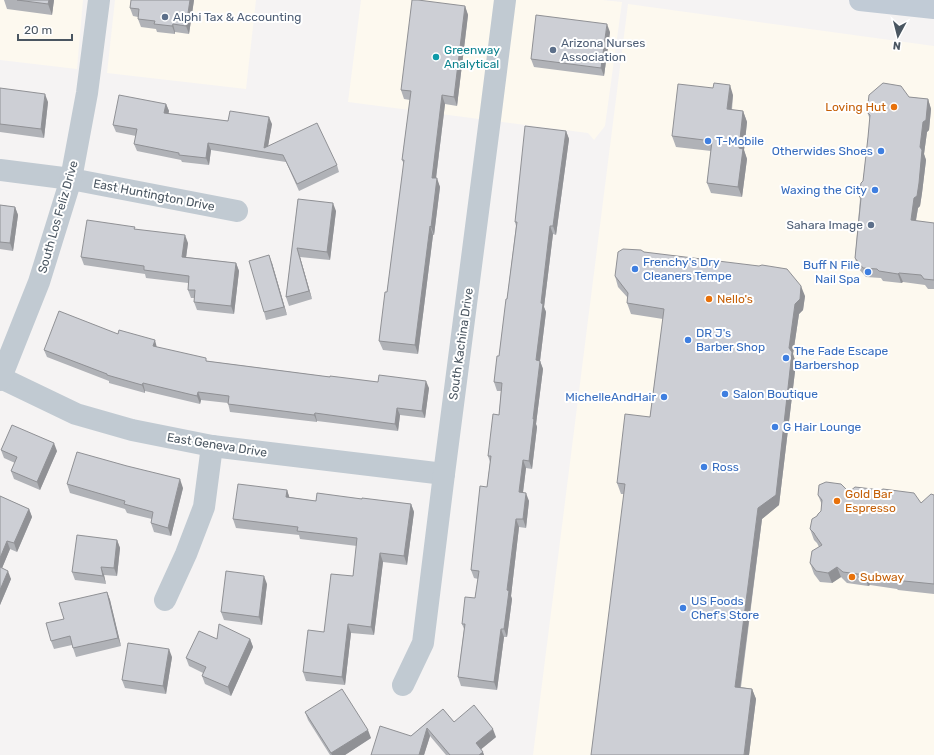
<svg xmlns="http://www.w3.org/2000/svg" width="934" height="755" font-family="Rubik,sans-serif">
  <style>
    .commercial { fill: #fdf9ef }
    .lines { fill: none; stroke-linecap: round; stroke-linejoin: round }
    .street { stroke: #c1cad2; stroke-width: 22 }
    .secondary { stroke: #c1cbd6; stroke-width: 22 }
    .wall { fill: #b0b2b7 }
    .shaded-wall { fill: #909195 }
    .building { fill: #cdcfd5; stroke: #909195 }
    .service-dot { fill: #5c6f8a; stroke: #fff; stroke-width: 1.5 }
    .culture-dot { fill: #0f9aa8; stroke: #fff; stroke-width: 1.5 }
    .food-dot { fill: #e8710a; stroke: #fff; stroke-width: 1.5 }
    .shop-dot { fill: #3f7fe0; stroke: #fff; stroke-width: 1.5 }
    .labels { text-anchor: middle; stroke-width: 4; stroke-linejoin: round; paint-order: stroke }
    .service-label { font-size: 12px; fill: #4e5e75; stroke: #fff; text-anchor: start }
    .culture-label { font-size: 12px; fill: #0d838f; stroke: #fff; text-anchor: start }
    .food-label { font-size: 12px; fill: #c56008; stroke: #fff; text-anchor: start }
    .shop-label { font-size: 12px; fill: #366cbe; stroke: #fff; text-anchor: start }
    .street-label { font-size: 12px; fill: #4a5661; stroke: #fff }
  </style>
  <rect width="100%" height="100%" fill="#f5f3f3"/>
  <g class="commercial">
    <polygon points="0,0 83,0 77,69 0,60"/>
    <polygon points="115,0 256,0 246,89 107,73"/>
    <polygon points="361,0 602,0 622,2 605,126 594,140 588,133 348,102"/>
    <polygon points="628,4 934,46 934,755 533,755"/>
  </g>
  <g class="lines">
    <g class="street">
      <polyline points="0,170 71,179 237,211"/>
      <polyline points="1,378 76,414 132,430 212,446 444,474"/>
      <polyline points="0,380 39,282 71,179 87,93 99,0"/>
      <polyline points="165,600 186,554 204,507 212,446"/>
      <polyline points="403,685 423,643 444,474 490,119 505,0"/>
    </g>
    <polyline class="secondary" points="860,0 934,8"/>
  </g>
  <g class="wall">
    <polygon points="4,0 54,0 52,15 7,9"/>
    <polygon points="194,0 189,34 175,32 175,34 157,32 156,29 141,27 138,19 138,17 133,16 130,8"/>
    <polygon points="465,6 468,15 457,106 445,104 436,178 440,187 434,235 433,235 418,354 383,350 379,341 387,292 404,164 402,160 410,100 404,99 401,90"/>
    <polygon points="610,32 604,76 534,67 531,59"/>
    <polygon points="0,88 48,102 44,138 0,132"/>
    <polygon points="733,95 732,110 743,111 747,122 744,150 747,159 742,197 711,193 707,183 711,151 676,147 672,136"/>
    <polygon points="909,97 928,99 931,109 929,130 927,132 924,154 926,160 922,193 920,206 918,208 916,221 934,223 934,289 928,289 925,285 903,282 901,283 883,281 881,278 866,277 858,268 855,258 860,199 859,196 863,181 868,137 870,119 867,112"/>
    <polygon points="166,104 169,111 168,114 228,121 272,124 268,146 337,165 339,172 299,191 286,162 211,150 209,165 182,162 181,160 137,151 134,144 136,136 116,132 113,125"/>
    <polygon points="566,131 569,139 556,235 553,234 544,307 546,312 540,361 543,369 536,424 537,427 532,469 526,468 523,492 529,501 526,528 519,527 511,596 512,599 507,637 504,637 497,690 461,686 458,677 464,629 462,624 475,598 478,579 474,578 471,570 487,487 490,462 488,456 499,415 501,391 497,391 494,382 499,356 507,299 516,226 515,222"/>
    <polygon points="298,199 336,211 330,260 300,257 312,299 289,306 286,297"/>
    <polygon points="0,205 15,207 18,215 13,251 0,249"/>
    <polygon points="135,229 188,243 186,257 236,263 239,271 234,314 197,310 194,302 194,298 191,298 188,290 188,283 146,278 145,274 84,265 81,257"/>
    <polygon points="644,252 805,296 803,310 799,314 793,354 796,363 779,505 762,519 741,687 752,689 756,699 749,755 624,494 621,494 617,483 650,417 663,319 631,314 627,303 628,298 618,287 615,276"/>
    <polygon points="272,263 287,315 266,320 264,312"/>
    <polygon points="118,334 157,347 207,361 330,377 429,388 425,418 400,415 398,431 317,421 317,422 230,412 228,403 201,400 200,404 145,391 145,393 109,383 109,381 47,357 44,350"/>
    <polygon points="1,450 57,451 40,490 14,479 11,471 15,463 4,458"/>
    <polygon points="67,484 183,488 171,536 154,532 151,523 152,519 127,513 125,509 70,493"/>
    <polygon points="287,490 289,497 316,501 362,499 411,504 414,512 407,565 383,562 374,635 351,633 345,685 306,681 303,672 353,576 357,546 300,539 299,535 236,528 233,519"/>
    <polygon points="849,492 921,503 934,495 934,594 898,590 897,589 870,585 868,586 847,583 841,577 832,583 820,582 814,574 810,563 819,547 817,543 814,540 810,529 817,516 821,511 822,505 818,495"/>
    <polygon points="0,496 29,509 32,517 17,552 10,549 2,568 11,579 0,605"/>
    <polygon points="117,540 120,548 117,576 104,575 106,584 75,580 72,572"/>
    <polygon points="267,584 262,625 224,620 221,612"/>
    <polygon points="107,592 110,600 121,646 76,657 72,645 54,649 51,641 64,619"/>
    <polygon points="217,639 250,639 253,647 231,696 205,684 202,676 203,673 189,666 186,658"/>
    <polygon points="172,657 166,694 125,688 122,680"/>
    <polygon points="443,709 454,722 496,737 481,749 484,755 446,755 430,736 424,755 371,755 411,736"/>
    <polygon points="305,712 371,738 345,755 330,755 308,720"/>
  </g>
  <g class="shaded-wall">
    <polygon points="49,0 54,0 52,15 48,4"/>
    <polygon points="190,0 194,0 189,34 186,26"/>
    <polygon points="465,6 468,15 457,106 454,97"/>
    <polygon points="173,24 175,32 175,34 172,26"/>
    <polygon points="607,24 610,32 604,76 601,68"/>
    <polygon points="730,85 733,95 730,120 727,109"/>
    <polygon points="45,94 48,102 44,138 41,129"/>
    <polygon points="442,95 445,104 435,186 432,178"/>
    <polygon points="928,99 931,109 929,130 927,132 924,154 926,160 922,193 920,206 918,208 914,230 911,220 923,122"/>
    <polygon points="166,104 169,111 167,120 164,113"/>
    <polygon points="743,111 747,122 744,150 747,159 742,197 738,187 739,148"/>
    <polygon points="269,117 272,124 267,152 264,148"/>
    <polygon points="566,131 569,139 556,235 553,226"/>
    <polygon points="208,143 211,150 209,165 206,158"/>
    <polygon points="437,178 440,187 434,235 431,227"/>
    <polygon points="333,203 336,211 330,260 327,252"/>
    <polygon points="15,207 18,215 13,251 10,243"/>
    <polygon points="430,226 433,235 418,354 415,345"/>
    <polygon points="550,226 553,234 544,307 546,312 539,369 536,360 541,303"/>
    <polygon points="185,235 188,243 185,265 182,257"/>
    <polygon points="297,248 300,257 312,299 309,291"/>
    <polygon points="269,255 272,263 287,315 284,307"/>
    <polygon points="236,263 239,271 234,314 231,306"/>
    <polygon points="899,273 903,282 901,283 898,274"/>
    <polygon points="801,286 805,296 803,310 799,314 793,354 796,363 779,505 762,519 739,697 735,687 758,508 789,348 795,304"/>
    <polygon points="155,340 157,348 153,346"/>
    <polygon points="540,361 543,369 536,424 537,427 532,469 529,461 533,419"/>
    <polygon points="426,381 429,388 425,418 422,411"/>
    <polygon points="143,383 145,391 145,393 142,385"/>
    <polygon points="198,392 201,400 200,404 197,396"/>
    <polygon points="397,408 400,415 398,431 395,424"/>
    <polygon points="315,413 317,421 317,422 314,415"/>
    <polygon points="54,443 57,451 40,490 37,482"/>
    <polygon points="523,460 526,468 522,500 519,492"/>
    <polygon points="180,479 183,488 171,536 168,528"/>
    <polygon points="287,490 290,499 286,497"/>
    <polygon points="526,493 529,501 526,528 523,519"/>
    <polygon points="411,504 414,512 407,565 404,556"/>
    <polygon points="29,509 32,517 17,552 14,543"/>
    <polygon points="516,519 519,527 511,596 512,599 507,637 504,629 507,590"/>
    <polygon points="117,540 120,548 117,576 114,568"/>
    <polygon points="7,541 10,549 0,573 0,558"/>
    <polygon points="380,553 383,562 374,635 371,627"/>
    <polygon points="101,567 104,575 106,584 103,576"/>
    <polygon points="837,567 841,577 832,583 828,573"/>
    <polygon points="8,571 11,579 0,605 0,590"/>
    <polygon points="866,574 870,585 868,586 865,575"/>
    <polygon points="264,576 267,584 262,625 259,617"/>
    <polygon points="107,592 110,600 121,646 118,638"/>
    <polygon points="348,624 351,633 345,685 342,677"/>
    <polygon points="501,629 504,637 497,690 494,682"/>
    <polygon points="250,639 253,647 231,696 228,687"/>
    <polygon points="169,649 172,657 166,694 163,686"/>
    <polygon points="752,689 756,699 749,755 744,755"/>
    <polygon points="427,728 430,736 424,755 419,755"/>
    <polygon points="493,729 496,737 479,751 476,743"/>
    <polygon points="368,730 371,738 345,755 332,755 331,753"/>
    <polygon points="483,752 484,755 479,755"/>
  </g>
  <g class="building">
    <polygon points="17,0 49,0 48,4"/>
    <polygon points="131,0 190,0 186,26 173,24 172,26 154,24 155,21 138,19 139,9 130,8"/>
    <polygon points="412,0 418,0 465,6 454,97 442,95 432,178 437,178 431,227 430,226 415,345 379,341 385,292 387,292 404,160 402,160 411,91 401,90"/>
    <polygon points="536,15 607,24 601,68 531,59"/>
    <polygon points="714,83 730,85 727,109 743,111 739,148 743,149 738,187 707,183 712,141 672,136 678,84 713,88"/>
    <polygon points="883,83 901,86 909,97 928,99 926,120 923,122 920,147 922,150 919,183 917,196 914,198 911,220 934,223 934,280 924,279 921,275 899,273 898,274 879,271 877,269 863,268 855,258 861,198 859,196 861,183 863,181 868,137 870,115 867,112 869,95"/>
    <polygon points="0,88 45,94 41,129 0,124"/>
    <polygon points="119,95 166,104 164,113 228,121 230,111 269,117 264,148 317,123 337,165 297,184 283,155 208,143 206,158 179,155 179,153 134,144 137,129 113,125"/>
    <polygon points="525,126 566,131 553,226 550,226 541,303 543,304 536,360 540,361 533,419 534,419 529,461 523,460 519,492 526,493 523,519 516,519 507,590 509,591 504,629 501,629 494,682 458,677 465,624 462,624 465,597 475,598 479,571 471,570 480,486 487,487 491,456 488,456 493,414 499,415 502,383 494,382 497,356 499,356 506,299 507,299 517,222 515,222"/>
    <polygon points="298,199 333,203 327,252 297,248 309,291 286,297"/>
    <polygon points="0,205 15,207 10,243 0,242"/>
    <polygon points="87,220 135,227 134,229 185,235 182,257 236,263 231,306 194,302 195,290 188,290 189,276 144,270 144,266 81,257"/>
    <polygon points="623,249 641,250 644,252 759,266 762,265 787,269 801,286 800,299 795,304 789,348 792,352 776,495 758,508 735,687 752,689 744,755 591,755 625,484 617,483 625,414 650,417 664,309 627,303 628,293 615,276 618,252"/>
    <polygon points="269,255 284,307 264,312 249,261"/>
    <polygon points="59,311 118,334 119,330 155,340 153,346 206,358 206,361 330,377 330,376 378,382 379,375 426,381 422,411 397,408 395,424 315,413 314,415 228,404 229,396 198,392 197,396 143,383 142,385 107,375 107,374 44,350"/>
    <polygon points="12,425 54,443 37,482 11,471 17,457 1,450"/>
    <polygon points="77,452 127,466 180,479 168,528 151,523 153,512 124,504 125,501 67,484"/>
    <polygon points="826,482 841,484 849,492 855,487 881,490 883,489 914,493 921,503 931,494 934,495 934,584 894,580 893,578 866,574 865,575 843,572 837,567 828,573 816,571 810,563 812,551 822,545 815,535 814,533 810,529 812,519 817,516 818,514 821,511 822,500 818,495 819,485"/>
    <polygon points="238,484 287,490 286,497 316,501 317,493 362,499 362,498 411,504 404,556 380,553 371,627 348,624 342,677 303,672 308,630 324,632 331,574 353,576 357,538 297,531 298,527 233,519"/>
    <polygon points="0,496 29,509 14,543 7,541 0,558"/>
    <polygon points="77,535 117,540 114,568 101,567 103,576 72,572"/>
    <polygon points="0,567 8,571 0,590"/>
    <polygon points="226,571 264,576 259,617 221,612"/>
    <polygon points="107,592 118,638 73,648 70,636 51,641 46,623 64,619 59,603"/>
    <polygon points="219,624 250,639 228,687 202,676 206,667 186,658 199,631 217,639"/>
    <polygon points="128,643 169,649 163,686 122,680"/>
    <polygon points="342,689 368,730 331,753 305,712"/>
    <polygon points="474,705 493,729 476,743 483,752 479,755 450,755 427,728 419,755 371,755 380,726 411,736 443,709 454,722"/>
  </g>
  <g class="service-dot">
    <circle cx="165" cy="17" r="4"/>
    <circle cx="553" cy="50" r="4"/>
    <circle cx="871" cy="225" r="4"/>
  </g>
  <circle class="culture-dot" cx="436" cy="57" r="4"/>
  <g class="food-dot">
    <circle cx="894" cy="107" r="4"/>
    <circle cx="709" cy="299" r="4"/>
    <circle cx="837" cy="501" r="4"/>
    <circle cx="852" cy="577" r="4"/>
  </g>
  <g class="shop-dot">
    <circle cx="708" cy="141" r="4"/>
    <circle cx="881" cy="151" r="4"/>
    <circle cx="875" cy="190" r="4"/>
    <circle cx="635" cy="269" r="4"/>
    <circle cx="868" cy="272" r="4"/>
    <circle cx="688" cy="340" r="4"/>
    <circle cx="786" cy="358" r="4"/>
    <circle cx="725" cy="394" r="4"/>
    <circle cx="664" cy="397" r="4"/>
    <circle cx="775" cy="427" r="4"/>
    <circle cx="704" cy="467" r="4"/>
    <circle cx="683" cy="608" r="4"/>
  </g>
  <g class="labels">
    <g class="service-label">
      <text x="173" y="21">Alphi Tax &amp; Accounting</text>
      <text x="561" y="47">Arizona Nurses<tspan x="561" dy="14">Association</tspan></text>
      <text x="863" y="229" text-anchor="end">Sahara Image</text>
    </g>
    <g class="culture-label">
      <text x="444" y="54">Greenway<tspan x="444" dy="14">Analytical</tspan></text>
    </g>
    <g class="food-label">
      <text x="886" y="111" text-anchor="end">Loving Hut</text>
      <text x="717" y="303">Nello's</text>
      <text x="845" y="498">Gold Bar<tspan x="845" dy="14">Espresso</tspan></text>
      <text x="860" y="581">Subway</text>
    </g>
    <g class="shop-label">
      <text x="716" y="145">T-Mobile</text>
      <text x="873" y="155" text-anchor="end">Otherwides Shoes</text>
      <text x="867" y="194" text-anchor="end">Waxing the City</text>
      <text x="643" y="266">Frenchy's Dry<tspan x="643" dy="14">Cleaners Tempe</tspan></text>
      <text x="860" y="269" text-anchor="end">Buff N File<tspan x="860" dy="14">Nail Spa</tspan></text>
      <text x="696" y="337">DR J's<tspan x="696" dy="14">Barber Shop</tspan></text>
      <text x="794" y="355">The Fade Escape<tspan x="794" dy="14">Barbershop</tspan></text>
      <text x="733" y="398">Salon Boutique</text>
      <text x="656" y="401" text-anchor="end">MichelleAndHair</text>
      <text x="783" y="431">G Hair Lounge</text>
      <text x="712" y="471">Ross</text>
      <text x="691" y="605">US Foods<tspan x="691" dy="14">Chef's Store</tspan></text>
    </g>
    <g class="street-label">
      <text transform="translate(154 195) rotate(11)" y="4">East Huntington Drive</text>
      <text transform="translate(58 217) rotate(-74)" y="4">South Los Feliz Drive</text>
      <text transform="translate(461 344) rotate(-82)" y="4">South Kachina Drive</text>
      <text transform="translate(217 445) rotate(9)" y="4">East Geneva Drive</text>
    </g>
  </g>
  <g transform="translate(898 36) rotate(187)" stroke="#ffffff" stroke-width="3" paint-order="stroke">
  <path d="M0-3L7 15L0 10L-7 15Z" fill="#4a5661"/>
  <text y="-6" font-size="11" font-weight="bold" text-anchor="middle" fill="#4a5661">N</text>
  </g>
  <path d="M18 34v6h54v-6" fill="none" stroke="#4a5661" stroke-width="2"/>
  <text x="24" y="34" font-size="12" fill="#4a5661" stroke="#ffffff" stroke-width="3" paint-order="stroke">20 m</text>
</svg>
